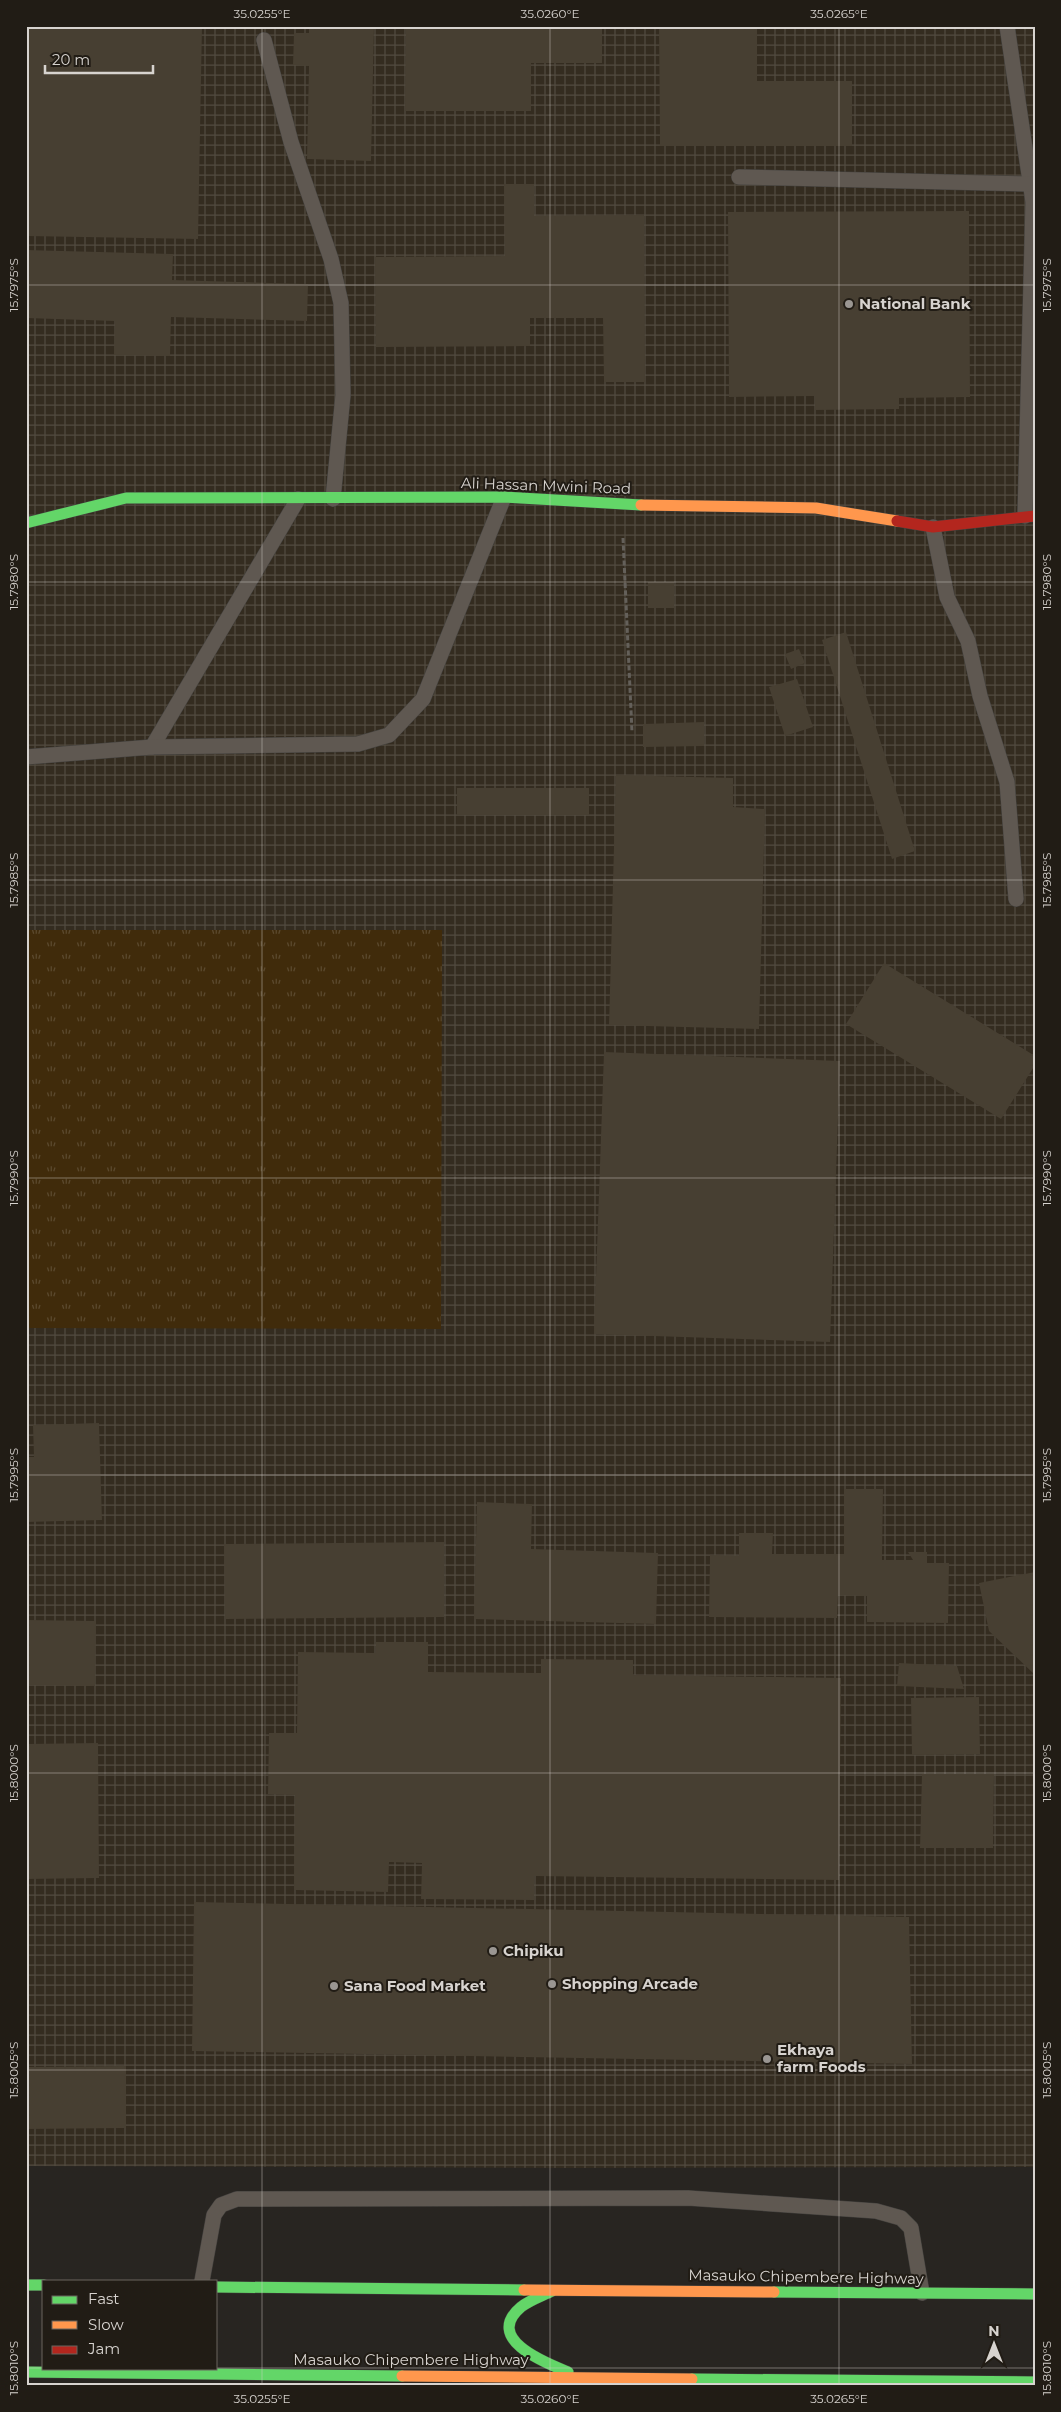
<svg xmlns="http://www.w3.org/2000/svg" width="1061" height="2412" font-family="Montserrat,sans-serif">
  <style>
    .industrial { fill: url(#industrial-grid) }
    .park { fill: url(#park-tufts) }
    .building { fill: #473f32 }
    .lines { fill: none; stroke-linecap: round; stroke-linejoin: round }
    .lane-casing { stroke: #43413e; stroke-width: 16 }
    .fast-casing { stroke: #43413e; stroke-width: 12 }
    .slow-casing { stroke: #43413e; stroke-width: 12 }
    .jam-casing { stroke: #43413e; stroke-width: 12 }
    .path { stroke: #64605a; stroke-width: 3; stroke-dasharray: 5 2.5; stroke-linecap: butt }
    .lane { stroke: #5f5851; stroke-width: 15 }
    .fast { stroke: #63d668; stroke-width: 11 }
    .slow { stroke: #ff974d; stroke-width: 11 }
    .jam { stroke: #b3261e; stroke-width: 11 }
    .ticks { fill: none; stroke: #d7d3cf; stroke-width: 1; stroke-opacity: 0.45 }
    .poi-dot { fill: #9a9692; stroke: #211c15; stroke-width: 2 }
    .labels { text-anchor: middle; stroke-width: 4; stroke-linejoin: round; paint-order: stroke }
    .poi-label { font-size: 15px; font-weight: bold; fill: #d7d3cf; stroke: #211c15; text-anchor: start }
    .street-label { font-size: 15px; fill: #d7d3cf; stroke: #211c15 }
    .neatline { fill: none; stroke: #d7d3cf; stroke-width: 2 }
    .ticks-label { font-size: 12px; text-anchor: middle; fill: #d7d3cf }
  </style>
  <defs>
    <pattern id="industrial-grid" width="8" height="8" patternUnits="userSpaceOnUse" patternTransform="scale(1.25)"><rect width="8" height="8" fill="#342c20"/><path d="M0 4h8M4 0v8" fill="none" stroke="#514a3f"/></pattern>
    <pattern id="park-tufts" width="24" height="20" patternUnits="userSpaceOnUse" patternTransform="scale(1.25)"><rect width="24" height="20" fill="#402b0b"/><path d="M3 7l-1-3M5 7V3M7 7l1-3M15 17l-1-3M17 17v-4M19 17l1-3" fill="none" stroke="#5b492e"/></pattern>
  </defs>
  <rect width="100%" height="100%" fill="#282521"/>
  <polygon class="industrial" points="26,26 1035,26 1035,2167 571,2168 26,2166"/>
  <polygon class="park" points="26,930 442,930 441,1329 26,1328"/>
  <g class="building">
    <polygon points="26,26 202,26 198,239 26,236"/>
    <polygon points="309,26 374,26 371,161 307,159 309,66 293,65 294,33 309,33"/>
    <polygon points="406,26 602,26 602,63 531,63 531,111 405,111"/>
    <polygon points="659,26 757,26 757,81 852,81 852,146 660,146"/>
    <polygon points="504,184 534,184 534,216 644,215 645,382 604,382 603,318 530,318 530,346 376,347 375,257 505,256"/>
    <polygon points="969,211 970,397 899,398 899,409 815,410 815,396 729,397 728,212"/>
    <polygon points="26,250 173,254 172,280 308,284 307,321 171,317 170,356 114,355 115,321 26,318"/>
    <rect x="648" y="582" width="26" height="26"/>
    <polygon points="846,632 915,851 892,859 822,640"/>
    <polygon points="799,649 805,663 791,669 785,654"/>
    <polygon points="797,679 813,727 785,736 769,687"/>
    <polygon points="704,722 704,746 643,747 643,724"/>
    <polygon points="616,775 733,778 733,807 765,809 759,1029 609,1025"/>
    <rect x="457" y="788" width="132" height="27"/>
    <polygon points="884,963 1035,1056 1035,1065 1001,1119 846,1024"/>
    <polygon points="604,1052 840,1061 830,1342 594,1334"/>
    <polygon points="99,1423 102,1520 26,1522 26,1457 34,1457 33,1425"/>
    <polygon points="844,1489 883,1489 882,1560 913,1560 908,1552 927,1552 927,1563 949,1563 948,1623 867,1622 867,1596 838,1595 837,1618 709,1617 710,1555 739,1556 739,1533 773,1533 772,1554 844,1554"/>
    <polygon points="477,1502 532,1504 531,1549 658,1553 656,1624 474,1619"/>
    <polygon points="444,1542 444,1617 225,1619 224,1544"/>
    <polygon points="1035,1572 1035,1675 989,1631 979,1583"/>
    <polygon points="27,1620 96,1621 95,1686 26,1685"/>
    <polygon points="376,1642 428,1642 428,1672 541,1673 541,1659 633,1660 633,1675 841,1678 839,1880 534,1876 534,1900 421,1899 422,1863 389,1862 388,1892 294,1890 295,1795 268,1794 269,1733 297,1733 298,1652 376,1653"/>
    <polygon points="899,1663 957,1666 964,1689 897,1686"/>
    <polygon points="979,1697 980,1754 912,1755 911,1698"/>
    <polygon points="98,1743 99,1878 26,1879 26,1744"/>
    <polygon points="922,1774 994,1774 993,1848 920,1848"/>
    <polygon points="194,1902 909,1917 912,2064 192,2051"/>
    <polygon points="126,2066 126,2128 26,2129 26,2067"/>
  </g>
  <g class="lines">
    <g class="lane-casing">
      <g id="lane">
        <polyline points="1007,26 1033,202 1025,516"/>
        <polyline points="264,40 291,142 331,259 341,303 343,395 333,499"/>
        <polyline points="739,177 1030,184"/>
        <polyline points="933,527 947,597 968,641 980,696 1007,782 1016,899"/>
        <polyline points="152,747 298,499"/>
        <polyline points="26,757 152,747 358,744 389,735 423,699 504,497"/>
        <polyline points="202,2281 214,2215 221,2205 237,2199 688,2198 876,2211 901,2218 911,2228 922,2293"/>
      </g>
    </g>
    <g class="fast-casing">
      <g id="fast">
        <polyline points="26,523 126,498 504,497 641,505"/>
        <polyline points="26,2285 44,2285"/>
        <polyline points="216,2287 524,2290"/>
        <path d="M 552,2291 C 542,2296 530,2300 521,2307 C 483,2339 546,2363 568,2372"/>
        <polyline points="774,2292 1035,2294"/>
        <polyline points="26,2372 402,2376"/>
        <polyline points="692,2379 1035,2382"/>
      </g>
    </g>
    <g class="slow-casing">
      <g id="slow">
        <polyline points="641,505 816,508 897,521"/>
        <polyline points="524,2290 774,2292"/>
        <polyline points="402,2376 692,2379"/>
      </g>
    </g>
    <g class="jam-casing">
      <polyline id="jam" points="897,521 933,527 1035,516"/>
    </g>
    <polyline class="path" points="623,538 632,732"/>
    <use href="#lane" class="lane"/>
    <use href="#fast" class="fast"/>
    <use href="#slow" class="slow"/>
    <use href="#jam" class="jam"/>
  </g>
  <path class="ticks" d="M 262,26 L 262,2386M 550,26 L 550,2386M 839,26 L 839,2386M 26,285 L 1035,285M 26,582 L 1035,582M 26,880 L 1035,880M 26,1178 L 1035,1178M 26,1475 L 1035,1475M 26,1773 L 1035,1773M 26,2070 L 1035,2070M 26,2368 L 44,2368M 216,2368 L 1035,2368"/>
  <g class="poi-dot">
    <circle cx="849" cy="304" r="5"/>
    <circle cx="493" cy="1951" r="5"/>
    <circle cx="552" cy="1984" r="5"/>
    <circle cx="334" cy="1986" r="5"/>
    <circle cx="767" cy="2059" r="5"/>
  </g>
  <g class="labels">
    <g class="poi-label">
      <text x="859" y="309">National Bank</text>
      <text x="503" y="1956">Chipiku</text>
      <text x="562" y="1989">Shopping Arcade</text>
      <text x="344" y="1991">Sana Food Market</text>
      <text x="777" y="2055">Ekhaya<tspan x="777" dy="17">farm Foods</tspan></text>
    </g>
    <g class="street-label">
      <text transform="translate(546 486) rotate(2)" y="5">Ali Hassan Mwini Road</text>
      <text transform="translate(806 2277) rotate(1)" y="5">Masauko Chipembere Highway</text>
      <text x="411" y="2365">Masauko Chipembere Highway</text>
    </g>
  </g>
  <rect width="1061" height="2412" fill="none" stroke="#211c15" stroke-width="55"/>
  <rect x="42" y="2280" width="175" height="90" fill="#211c15" stroke="#6a655f"/>
  <rect x="52" y="2296" width="25" height="8" fill="#63d668" stroke="#6a655f"/>
  <text x="88" y="2304" font-size="15" fill="#d7d3cf">Fast</text>
  <rect x="52" y="2321" width="25" height="8" fill="#ff974d" stroke="#6a655f"/>
  <text x="88" y="2330" font-size="15" fill="#d7d3cf">Slow</text>
  <rect x="52" y="2346" width="25" height="8" fill="#b3261e" stroke="#6a655f"/>
  <text x="88" y="2354" font-size="15" fill="#d7d3cf">Jam</text>
  <g transform="translate(994 2344)" stroke="#211c15" stroke-width="4" paint-order="stroke">
  <path d="M0-4L9 19L0 12L-9 19Z" fill="#d7d3cf"/>
  <text y="-8" font-size="14" font-weight="bold" text-anchor="middle" fill="#d7d3cf">N</text>
  </g>
  <path d="M45 65v8h108v-8" fill="none" stroke="#d7d3cf" stroke-width="2.5"/>
  <text x="52" y="65" font-size="15" fill="#d7d3cf" stroke="#211c15" stroke-width="4" paint-order="stroke">20 m</text>
  <rect x="28" y="28" width="1006" height="2356" class="neatline"/>
  <g class="ticks-label">
    <text x="262" y="18">35.0255°E</text>
    <text x="550" y="18">35.0260°E</text>
    <text x="839" y="18">35.0265°E</text>
    <text transform="translate(14 285) rotate(-90)" y="4">15.7975°S</text>
    <text transform="translate(1047 285) rotate(-90)" y="4">15.7975°S</text>
    <text transform="translate(14 582) rotate(-90)" y="4">15.7980°S</text>
    <text transform="translate(1047 582) rotate(-90)" y="4">15.7980°S</text>
    <text transform="translate(14 880) rotate(-90)" y="4">15.7985°S</text>
    <text transform="translate(1047 880) rotate(-90)" y="4">15.7985°S</text>
    <text transform="translate(14 1178) rotate(-90)" y="4">15.7990°S</text>
    <text transform="translate(1047 1178) rotate(-90)" y="4">15.7990°S</text>
    <text transform="translate(14 1475) rotate(-90)" y="4">15.7995°S</text>
    <text transform="translate(1047 1475) rotate(-90)" y="4">15.7995°S</text>
    <text transform="translate(14 1773) rotate(-90)" y="4">15.8000°S</text>
    <text transform="translate(1047 1773) rotate(-90)" y="4">15.8000°S</text>
    <text transform="translate(14 2070) rotate(-90)" y="4">15.8005°S</text>
    <text transform="translate(1047 2070) rotate(-90)" y="4">15.8005°S</text>
    <text transform="translate(14 2368) rotate(-90)" y="4">15.8010°S</text>
    <text transform="translate(1047 2368) rotate(-90)" y="4">15.8010°S</text>
    <text x="262" y="2403">35.0255°E</text>
    <text x="550" y="2403">35.0260°E</text>
    <text x="839" y="2403">35.0265°E</text>
  </g>
</svg>
